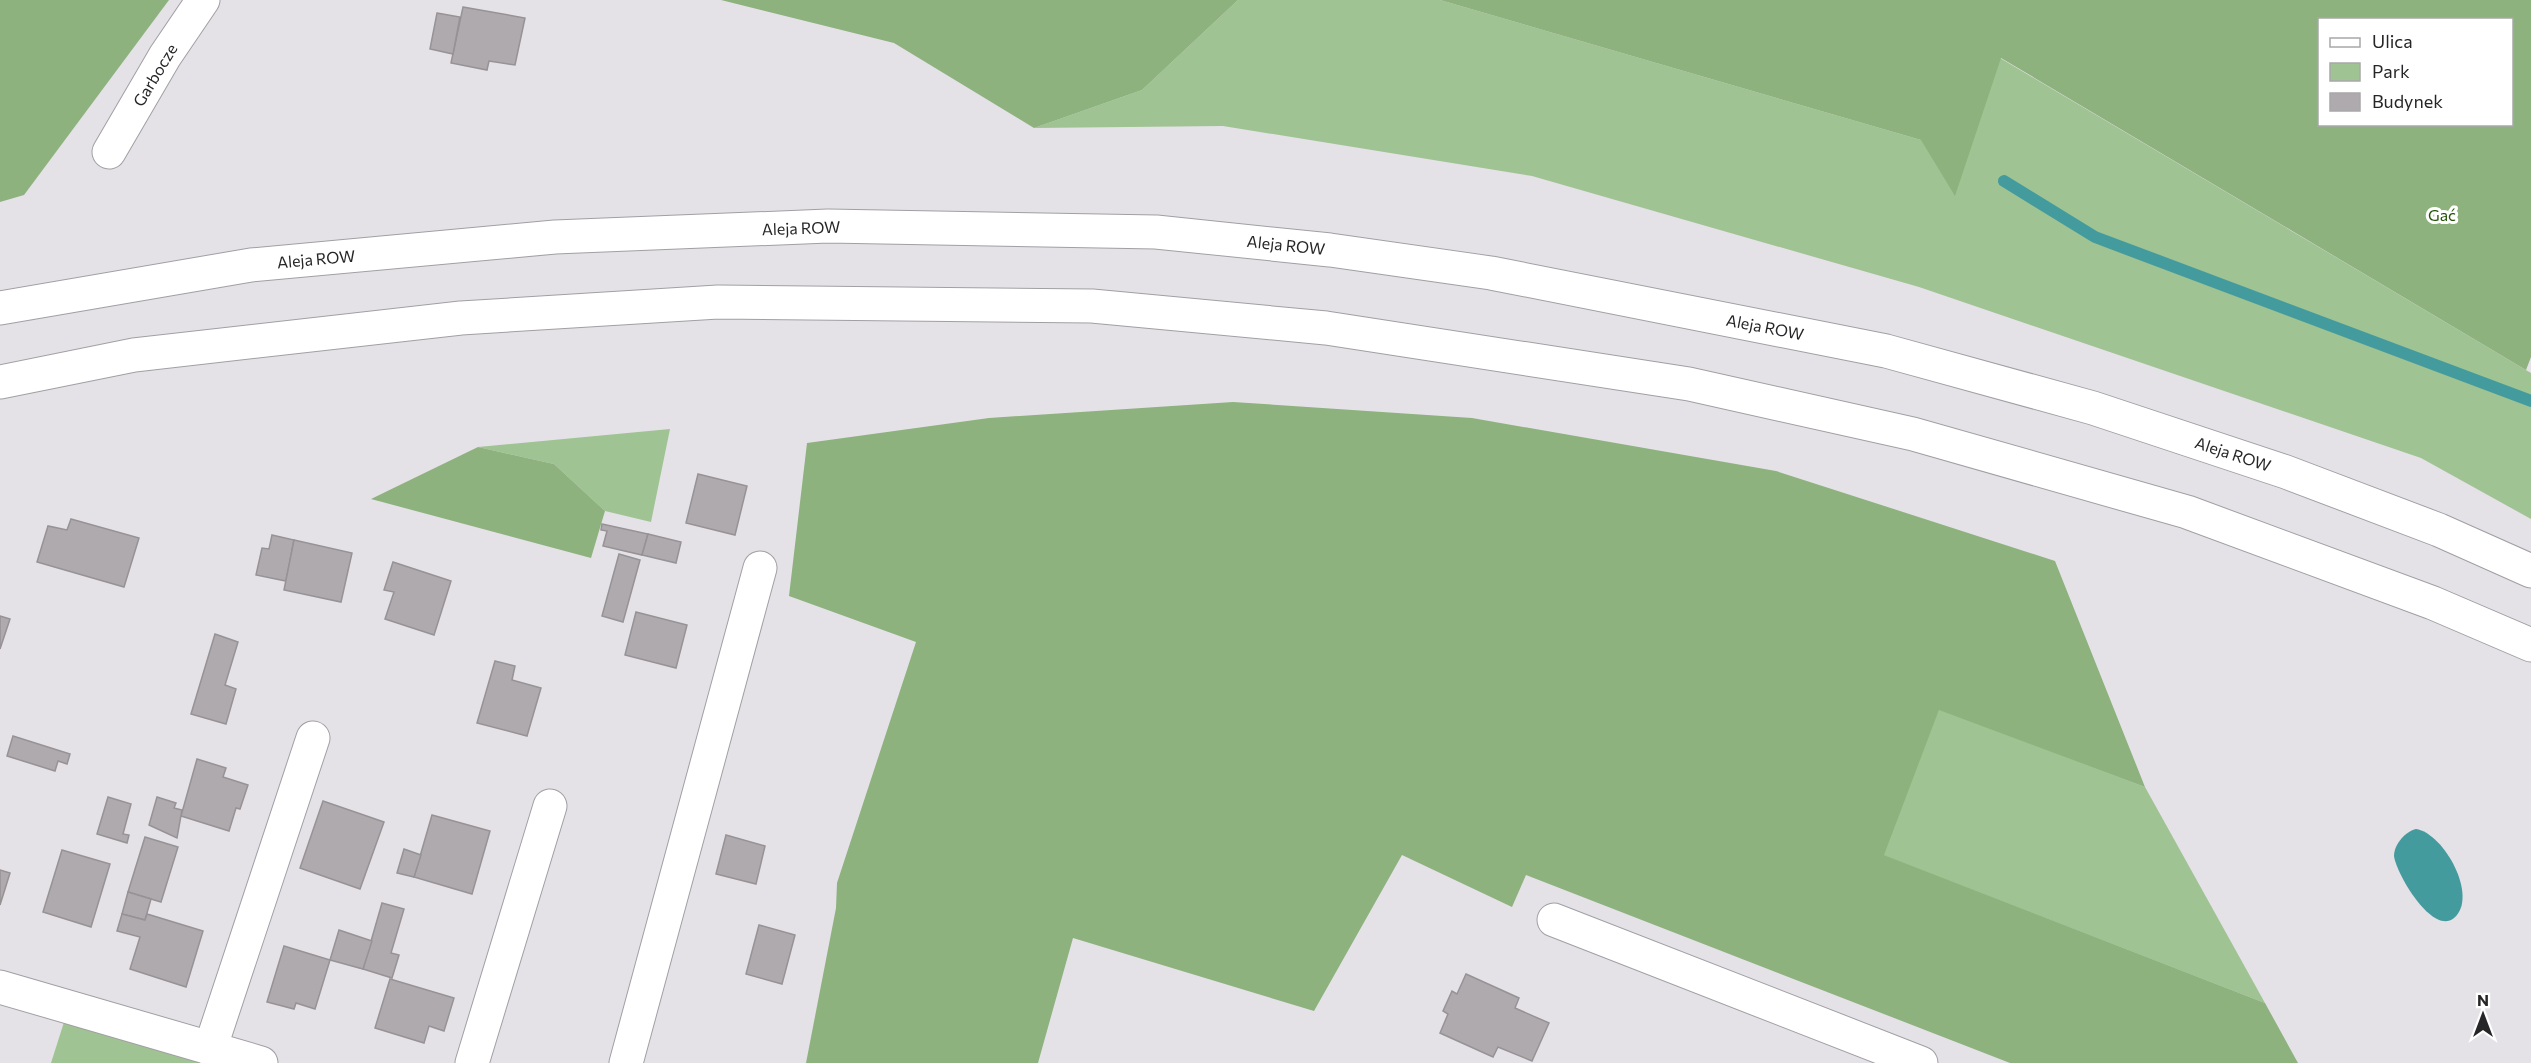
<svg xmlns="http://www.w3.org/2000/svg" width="2531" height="1063" font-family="Commissioner,sans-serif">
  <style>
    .green { fill: #a0c393 }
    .forest { fill: #8db27e; fill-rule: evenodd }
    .water { fill: #449b9e }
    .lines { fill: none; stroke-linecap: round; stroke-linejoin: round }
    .stream { stroke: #449b9e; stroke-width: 12 }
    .building { fill: #afaaad; stroke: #979295; stroke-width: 1.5 }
    .minor-casing { stroke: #a19fa4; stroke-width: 35 }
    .major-casing { stroke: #a19fa4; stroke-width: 35 }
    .minor { stroke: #fff; stroke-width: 33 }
    .major { stroke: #fff; stroke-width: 33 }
    .labels { text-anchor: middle; stroke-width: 6; stroke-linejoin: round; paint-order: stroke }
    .street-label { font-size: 16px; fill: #262527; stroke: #fff }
    .park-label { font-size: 16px; fill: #245308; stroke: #fff }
  </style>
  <rect width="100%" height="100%" fill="#e4e2e7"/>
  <g class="green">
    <polygon points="1238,0 1440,0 1921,140 2000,58 2531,373 2531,519 2421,458 1919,287 1532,176 1223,126 1034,128 1142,90"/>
    <polygon points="670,429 651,522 605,511 554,464 478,447"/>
    <polygon points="1939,709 2145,787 2265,1003 1883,855"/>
    <polygon points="65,1019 214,1063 51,1063"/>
  </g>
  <g class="forest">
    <polygon points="0,0 169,0 24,195 0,202"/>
    <polygon points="721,0 1238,0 1142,90 1034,128 894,43"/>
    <path d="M 1440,0 L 2531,0 L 2531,357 L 2526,370 L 2001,58 L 1955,196 L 1921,140 ZM 2320,20 L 2512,20 L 2512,124 L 2320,124 Z"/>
    <polygon points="1233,402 1472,418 1776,471 2055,561 2145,787 1939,710 1884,855 2265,1003 2298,1063 2010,1063 1526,875 1512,907 1402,855 1314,1011 1073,938 1038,1063 806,1063 836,908 837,883 916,642 789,596 807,443 989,418"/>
    <polygon points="478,447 554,464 605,511 591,558 371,499"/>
  </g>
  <path class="water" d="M 2416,829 C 2444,833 2479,897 2454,918 C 2432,936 2396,873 2394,856 C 2394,844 2406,831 2416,829 Z"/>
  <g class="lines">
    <polyline class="stream" points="2004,181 2095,237 2531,401"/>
  </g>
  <g class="building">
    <polygon points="463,7 525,18 515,65 489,61 487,70 451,63"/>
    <polygon points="437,13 460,17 453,54 430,49"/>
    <polygon points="698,474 747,486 735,535 686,523"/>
    <polygon points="71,519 139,538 124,587 37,562 48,526 67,530"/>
    <polygon points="602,524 648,534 642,555 603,546 607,531 601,530"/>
    <polygon points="648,534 681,542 676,563 642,555"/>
    <polygon points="272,535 294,540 286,581 256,575 262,548 269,549"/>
    <polygon points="294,540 352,553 341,602 284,590"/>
    <polygon points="619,554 640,560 623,622 602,616"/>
    <polygon points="393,562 451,581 434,635 385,619 394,592 384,590"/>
    <polygon points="636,612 687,625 676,668 625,655"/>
    <polygon points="0,616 10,619 0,649"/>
    <polygon points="215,634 238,642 225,685 236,689 226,724 191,714"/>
    <polygon points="495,661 515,666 512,680 541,688 527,736 477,723"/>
    <polygon points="13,736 70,754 67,764 58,761 55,771 7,756"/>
    <polygon points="197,759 226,768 223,777 248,785 240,809 236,808 229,831 181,816"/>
    <polygon points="108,797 131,804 123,834 129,835 127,843 97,834"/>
    <polygon points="157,797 176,803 174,808 182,810 177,838 149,825"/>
    <polygon points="323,801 384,822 360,889 300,868"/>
    <polygon points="432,815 490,831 472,894 414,877"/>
    <polygon points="726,835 765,846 756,884 716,874"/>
    <polygon points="145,837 178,847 161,902 128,892"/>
    <polygon points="404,849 421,855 414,877 397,873"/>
    <polygon points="62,850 110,864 91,927 43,912"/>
    <polygon points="0,870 10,873 0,905"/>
    <polygon points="128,892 151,899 145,920 122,914"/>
    <polygon points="382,903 404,909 391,953 399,955 392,978 363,969"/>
    <polygon points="122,914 145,920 147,914 203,931 186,987 130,969 140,937 117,931"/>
    <polygon points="759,925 795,935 782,984 746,974"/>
    <polygon points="339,930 372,941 363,969 330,960"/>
    <polygon points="284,946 330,960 315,1009 296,1003 294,1009 267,1002"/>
    <polygon points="1466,974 1519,998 1515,1008 1549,1023 1532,1061 1498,1047 1493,1057 1440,1033 1448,1014 1443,1011 1452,991 1457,994"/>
    <polygon points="390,979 454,998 444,1031 429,1026 424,1043 375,1028"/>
  </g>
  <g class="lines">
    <g class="minor-casing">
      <g id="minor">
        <polyline points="109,152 165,56 203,0"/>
        <polyline points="1554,920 1921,1063"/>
        <polyline points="0,987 261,1063"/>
        <polyline points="210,1049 313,738"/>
        <polyline points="472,1063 550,806"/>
        <polyline points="626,1063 760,568"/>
      </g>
    </g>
    <g class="major-casing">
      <g id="major">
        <polyline points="0,308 251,265 555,237 828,226 1156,232 1330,250 1491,273 1886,351 2093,408 2286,472 2439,530 2531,571"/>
        <polyline points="0,382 134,355 461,318 718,302 1092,306 1326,328 1689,384 1913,434 2187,512 2433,603 2531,645"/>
      </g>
    </g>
    <use href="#minor" class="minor"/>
    <use href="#major" class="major"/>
  </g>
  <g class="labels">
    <g class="street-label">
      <text transform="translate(155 75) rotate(-59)" y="6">Garbocze</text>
      <text transform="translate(801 228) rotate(-2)" y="6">Aleja ROW</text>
      <text transform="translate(1286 245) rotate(6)" y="6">Aleja ROW</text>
      <text transform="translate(316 259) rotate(-5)" y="6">Aleja ROW</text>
      <text transform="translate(1765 327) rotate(11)" y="6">Aleja ROW</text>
      <text transform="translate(2233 454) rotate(18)" y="6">Aleja ROW</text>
    </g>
    <g class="park-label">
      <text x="2442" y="221">Gać</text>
    </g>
  </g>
  <rect x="2318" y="18" width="195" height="108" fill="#ffffff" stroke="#a8a8a9" stroke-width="1.5"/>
  <rect x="2330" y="38" width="30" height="9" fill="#ffffff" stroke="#a8a8a9" stroke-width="1.5"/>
  <text x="2372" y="48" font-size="18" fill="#262527">Ulica</text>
  <rect x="2330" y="63" width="30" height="18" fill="#a0c393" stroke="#a8a8a9" stroke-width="1.5"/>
  <text x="2372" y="78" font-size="18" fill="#262527">Park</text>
  <rect x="2330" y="93" width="30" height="18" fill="#afaaad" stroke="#a8a8a9" stroke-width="1.5"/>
  <text x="2372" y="108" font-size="18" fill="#262527">Budynek</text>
  <g transform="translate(2483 1015)" stroke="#ffffff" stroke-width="4.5" paint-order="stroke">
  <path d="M0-4.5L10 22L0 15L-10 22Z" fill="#262527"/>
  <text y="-9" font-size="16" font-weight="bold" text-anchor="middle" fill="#262527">N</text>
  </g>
</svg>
